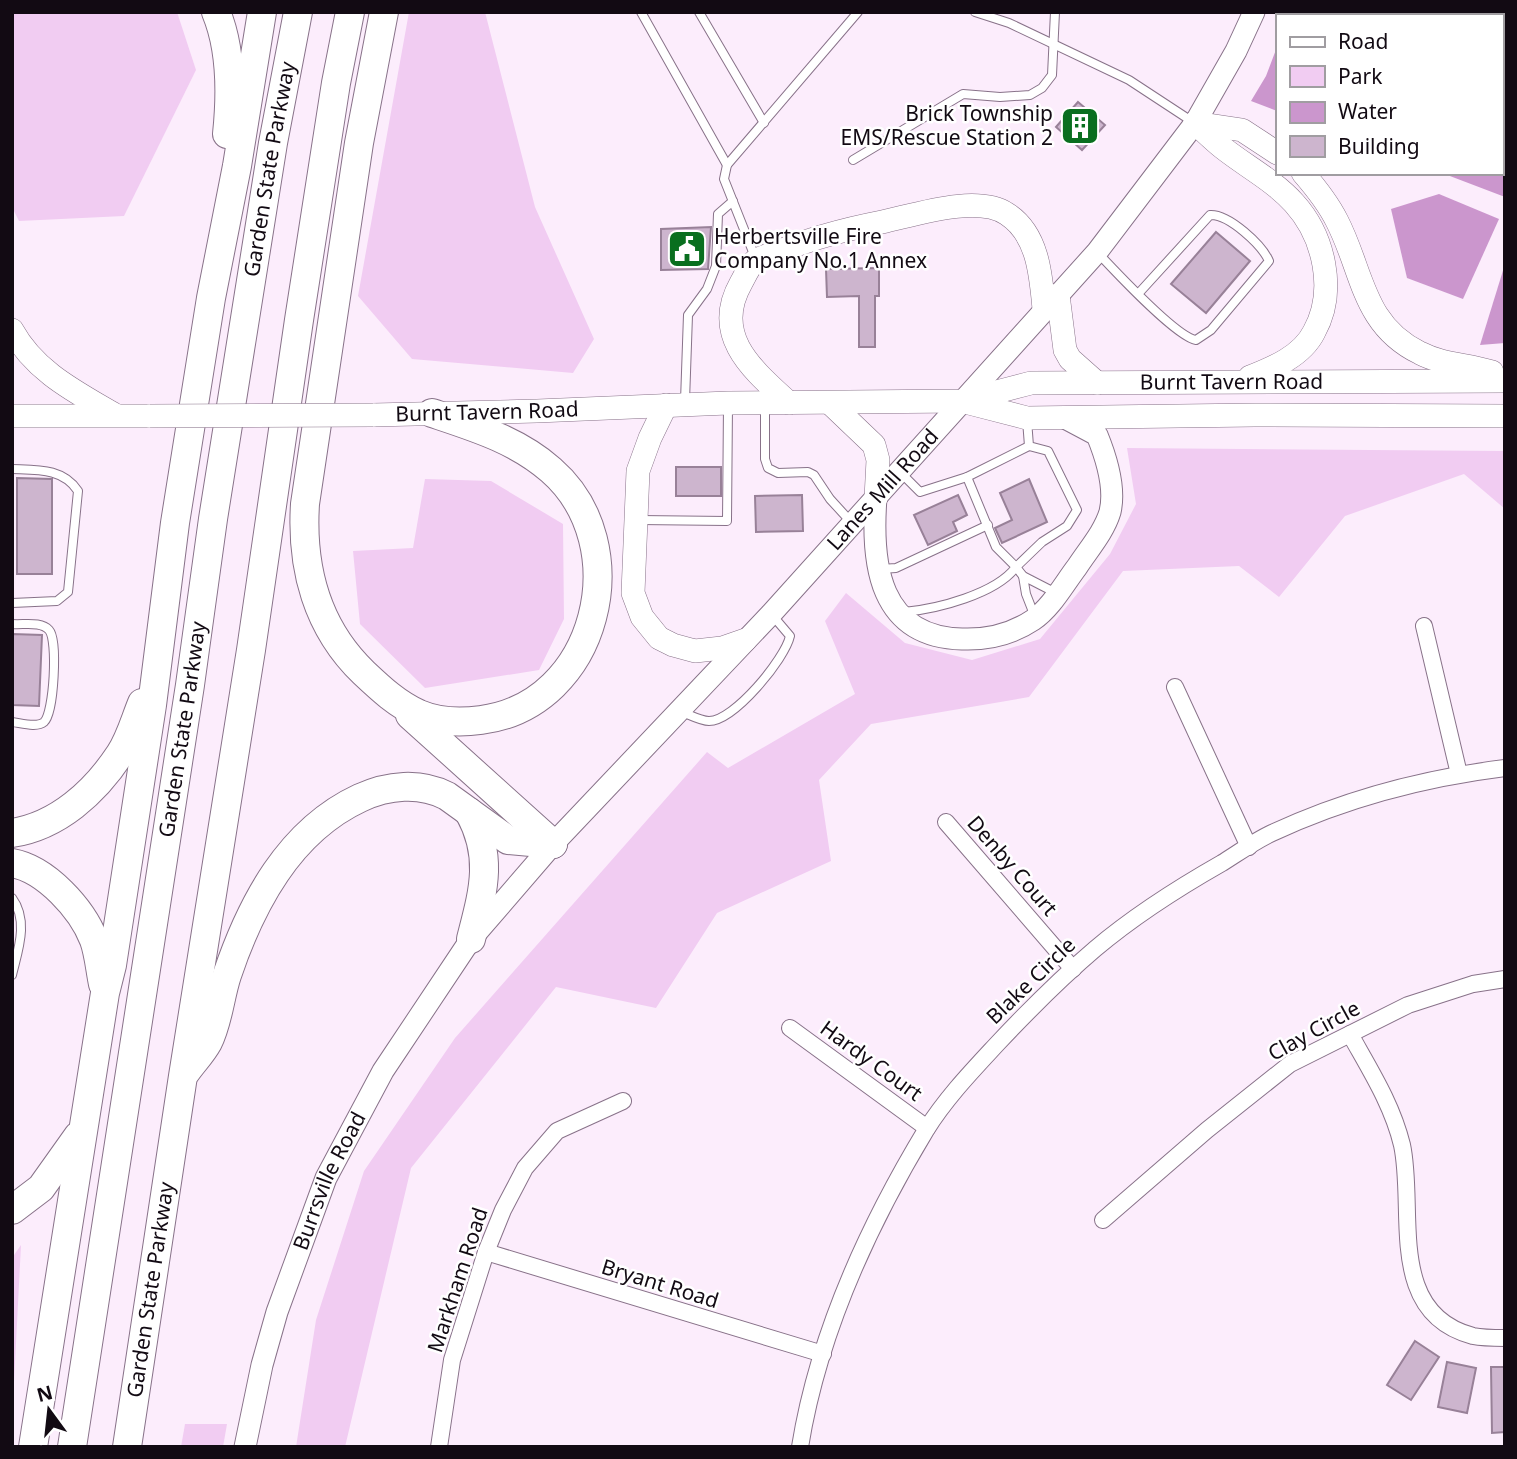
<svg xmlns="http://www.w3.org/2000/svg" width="1517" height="1459" font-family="'Noto Sans',sans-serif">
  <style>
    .green { fill: #f1ccf2 }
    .water { fill: #cb96cd }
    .building { fill: #cdb5ce; stroke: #988198; stroke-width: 2 }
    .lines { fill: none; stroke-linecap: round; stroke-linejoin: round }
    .service-casing { stroke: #887289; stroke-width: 10 }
    .minor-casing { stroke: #887289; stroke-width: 18 }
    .secondary-casing { stroke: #887289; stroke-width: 23 }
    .primary-casing { stroke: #887289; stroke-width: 24 }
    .motorway-casing { stroke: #887289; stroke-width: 30 }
    .service { stroke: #fff; stroke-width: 8 }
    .minor { stroke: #fff; stroke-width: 16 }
    .secondary { stroke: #fff; stroke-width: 21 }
    .primary { stroke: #fff; stroke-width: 23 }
    .motorway { stroke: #fff; stroke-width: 28 }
    .primary-bridge-casing { stroke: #887289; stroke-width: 24; stroke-linecap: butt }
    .primary-bridge { stroke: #fff; stroke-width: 23 }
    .labels { text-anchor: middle; stroke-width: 5; stroke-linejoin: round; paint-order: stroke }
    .poi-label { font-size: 21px; fill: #120a13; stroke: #fff; text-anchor: end }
    .street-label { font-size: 21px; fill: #120a13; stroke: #fff }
  </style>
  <rect width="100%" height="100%" fill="#fcedfc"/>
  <g class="green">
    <polygon points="12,12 177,12 196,70 124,216 19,221 12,207"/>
    <polygon points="409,12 485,12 535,207 594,339 573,373 412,359 358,296"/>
    <polygon points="1127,448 1505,451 1505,509 1464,474 1345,516 1279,597 1239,566 1123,571 1029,697 871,724 819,780 831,861 717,913 656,1008 556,987 411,1168 345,1447 296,1447 316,1320 364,1171 455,1038 707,752 728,768 855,694 825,621 846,593 905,643 972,660 1040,639 1110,554 1136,504"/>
    <polygon points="425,479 491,481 563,524 564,619 539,670 425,688 360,624 353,551 413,548"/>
    <polygon points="21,1245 14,1382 12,1390 12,1258"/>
    <polygon points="185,1424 227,1424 223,1447 181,1447"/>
  </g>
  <g class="water">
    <polygon points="1291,12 1420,12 1424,16 1290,16"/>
    <polygon points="1277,47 1277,111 1251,101 1266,76"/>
    <polygon points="1501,99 1505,103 1505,197 1442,173 1501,173"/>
    <polygon points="1439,194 1499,219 1463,299 1407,278 1391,209"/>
    <polygon points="1505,264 1505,343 1480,345"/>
  </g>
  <g class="building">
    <polygon points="1078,102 1105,125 1082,150 1056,127"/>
    <polygon points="711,227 708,269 661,270 661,229"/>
    <polygon points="1216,232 1250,261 1206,313 1171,284"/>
    <polygon points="879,268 879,296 875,296 875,347 859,347 859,296 827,297 826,269"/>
    <rect x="676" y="467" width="45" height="29"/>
    <polygon points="17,478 52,479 52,574 17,574"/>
    <polygon points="1029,479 1047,522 1002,543 995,528 1012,520 1000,493"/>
    <polygon points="802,495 803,531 756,532 755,496"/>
    <polygon points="958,495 967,515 953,522 957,531 928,545 914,515"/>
    <polygon points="12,634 42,635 39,706 12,705"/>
    <polygon points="1415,1341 1439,1357 1411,1400 1387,1385"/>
    <polygon points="1447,1362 1476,1368 1467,1413 1438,1407"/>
    <polygon points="1491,1367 1505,1367 1505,1432 1492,1433"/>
  </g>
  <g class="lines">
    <g class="service-casing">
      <g id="service">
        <polyline points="641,12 727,165"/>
        <polyline points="699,12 764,123"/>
        <polyline points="975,12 1009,23 1129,80 1193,122"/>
        <polyline points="853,160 963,94 1000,97 1030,95 1042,88 1052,75 1055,12"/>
        <path d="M 1097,252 C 1114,270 1176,337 1196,340 L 1211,330 L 1269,261 C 1262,245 1229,214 1210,215 L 1138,294"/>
        <polyline points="755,257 724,179 727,165 858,12"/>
        <polyline points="685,401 688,315 707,289 716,266 718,214 733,201"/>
        <polyline points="765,406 765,459 768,468 778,473 808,472 814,475 830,499 852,523"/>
        <path d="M 12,469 C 37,470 63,468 78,491 L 68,592 L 57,601 L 12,603"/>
        <polyline points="900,472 920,492 967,477 1029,446"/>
        <polyline points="639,520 727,521 728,405"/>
        <polyline points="881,569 896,568 988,525"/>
        <polyline points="1023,576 1016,567 1042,542 1067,526 1077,510 1048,451 1029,446 1027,420"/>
        <path d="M 904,612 C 937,609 996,594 1016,567 L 996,547 L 967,477"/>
        <polyline points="1035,617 1026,594 1023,576 1058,594"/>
        <path d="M 12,624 C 24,625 41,621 49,630 C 58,640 54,713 44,722 C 37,728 21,723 12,722"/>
        <path d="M 682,712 C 690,715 701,721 709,721 C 734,721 785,659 790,636 L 773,616"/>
        <path d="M 12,898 C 29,921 18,950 12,975"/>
      </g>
    </g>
    <g class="minor-casing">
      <g id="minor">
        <polyline points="1424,626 1459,774"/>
        <polyline points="1175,687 1249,847"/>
        <polyline points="946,822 1073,969"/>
        <polyline points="790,1028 927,1128"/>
        <path d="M 1350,1034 C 1370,1070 1392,1104 1402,1145 C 1416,1209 1385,1313 1473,1336 C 1483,1338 1494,1338 1505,1338"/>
        <polyline points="1103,1220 1207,1130 1290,1064 1408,1005 1473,984 1505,979"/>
        <polyline points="486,1252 823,1354"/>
        <polyline points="439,1447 452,1360 486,1252 503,1210 525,1168 557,1131 623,1101"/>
        <path d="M 800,1447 C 818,1335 868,1226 926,1130 C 946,1098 972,1071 997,1044 C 1028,1011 1061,978 1095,949 C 1134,916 1178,888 1222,863 C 1238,853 1255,841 1272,833 C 1345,799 1424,778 1505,768"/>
      </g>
    </g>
    <g class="secondary-casing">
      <g id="secondary">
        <path d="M 876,498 C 871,564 879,637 962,639 C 987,640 1012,634 1033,620 C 1051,608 1064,584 1077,567 C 1088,550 1104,532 1110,512 C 1116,487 1106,457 1097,435 L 1065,418"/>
        <path id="s1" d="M 245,1447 L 262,1365 L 277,1312 L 326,1178 L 383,1071 L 471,939 L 553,844 L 771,614 L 1097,252 L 1195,123 L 1236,51 L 1254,12"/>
      </g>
    </g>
    <g class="primary-casing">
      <g id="primary">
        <path d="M 1195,123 C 1204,131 1213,140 1223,148 C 1247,167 1273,180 1294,203 C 1324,236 1337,291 1314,332 C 1302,356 1273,368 1250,377"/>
        <polyline points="1195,123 1242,130 1277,153"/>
        <path d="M 1303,173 C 1316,188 1328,203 1337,221 C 1363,271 1362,325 1420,353 C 1443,365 1468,364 1492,372"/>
        <polyline points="1058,295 1065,350 1070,359 1097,383"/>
        <path d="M 12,330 C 35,372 76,392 115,415"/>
        <polyline points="965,402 1027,418 1255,415 1505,416"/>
        <path d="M 789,403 C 753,370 711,336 741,283 C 745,276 749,266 755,261 C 760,257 769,255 775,253 C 809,239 846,229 882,222 C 915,215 977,194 1007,214 C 1038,234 1041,275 1044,309"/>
        <polyline points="831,404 874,445 878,460 876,498"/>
        <polyline points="666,405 650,438 638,471 633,593 642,617 659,638 673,645 695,651 722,648 745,640"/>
        <path id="s2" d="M 373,415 L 537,411 L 728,403 L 962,401 L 1031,383 L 1505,381"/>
        <polyline points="12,416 150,416"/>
      </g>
    </g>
    <g class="motorway-casing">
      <g id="motorway">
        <path d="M 216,12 C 231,48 231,96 227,134"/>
        <path d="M 384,12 L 359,143 L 305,504 C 301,568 317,628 364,673 C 381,689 397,704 419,714 C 438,722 460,723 481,720 C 598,705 637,545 551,470 C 517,440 474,427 432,413"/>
        <polyline points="410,715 553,844"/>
        <path d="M 469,812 C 494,857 483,892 471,939"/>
        <path d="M 12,833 C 58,826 95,792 120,754 C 130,739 135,720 142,703"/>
        <path d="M 12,863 C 46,869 82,909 94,940 C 99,954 100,970 103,984"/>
        <path d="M 186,1072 C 193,1062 202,1053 208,1042 C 218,1023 220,996 227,975 C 251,904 289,831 360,798 C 388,785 420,782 447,796 L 508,840 L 553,844"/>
        <polyline points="12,1210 41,1188 78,1136"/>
        <polyline points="33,1447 105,993 112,965 152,705 175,523 211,298 237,166 262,12"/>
        <path id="s3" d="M 72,1447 L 190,685 L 213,519 L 273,143 L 298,12"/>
        <path id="s4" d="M 127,1447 L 183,1076 L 251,650 L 299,320 L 336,83 L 350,12"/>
      </g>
    </g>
    <use href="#service" class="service"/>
    <use href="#minor" class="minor"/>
    <use href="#secondary" class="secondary"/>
    <use href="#primary" class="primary"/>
    <use href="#motorway" class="motorway"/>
    <g class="primary-bridge-casing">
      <polyline id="primary-bridge" points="150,416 373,415"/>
    </g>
    <use href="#primary-bridge" class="primary-bridge"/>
  </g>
  <defs>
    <g id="building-square" transform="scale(2.0125)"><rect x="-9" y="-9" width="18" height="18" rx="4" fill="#096f1f" stroke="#fff"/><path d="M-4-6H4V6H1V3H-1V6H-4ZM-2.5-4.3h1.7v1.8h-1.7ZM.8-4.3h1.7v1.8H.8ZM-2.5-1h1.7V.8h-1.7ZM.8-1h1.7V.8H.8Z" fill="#fff"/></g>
    <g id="civic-square" transform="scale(2.0125)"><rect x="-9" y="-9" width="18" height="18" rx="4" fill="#096f1f" stroke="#fff"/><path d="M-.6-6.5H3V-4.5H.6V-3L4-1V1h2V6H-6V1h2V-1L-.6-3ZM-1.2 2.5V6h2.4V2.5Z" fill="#fff"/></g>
  </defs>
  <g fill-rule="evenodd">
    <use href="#building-square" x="1080" y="126"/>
    <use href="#civic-square" x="687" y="249"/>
  </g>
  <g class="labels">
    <g class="poi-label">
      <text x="1053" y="121">Brick Township<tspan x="1053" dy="24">EMS/Rescue Station 2</tspan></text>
      <text x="714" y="244" text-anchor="start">Herbertsville Fire<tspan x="714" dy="24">Company No.1 Annex</tspan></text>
    </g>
    <g class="street-label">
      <text dy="7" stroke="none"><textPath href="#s3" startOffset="1293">Garden State Parkway</textPath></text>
      <text dy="7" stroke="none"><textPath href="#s2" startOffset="861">Burnt Tavern Road</textPath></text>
      <text dy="7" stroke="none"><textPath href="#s2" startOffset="114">Burnt Tavern Road</textPath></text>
      <text dy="7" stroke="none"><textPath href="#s1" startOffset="1171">Lanes Mill Road</textPath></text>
      <text dy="7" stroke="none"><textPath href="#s3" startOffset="726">Garden State Parkway</textPath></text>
      <text transform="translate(1012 866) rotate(49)" y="7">Denby Court</text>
      <text transform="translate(1031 981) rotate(-44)" y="7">Blake Circle</text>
      <text transform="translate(1314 1031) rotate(-29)" y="7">Clay Circle</text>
      <text transform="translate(871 1061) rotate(36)" y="7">Hardy Court</text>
      <text dy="7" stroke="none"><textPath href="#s1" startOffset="280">Burrsville Road</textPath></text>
      <text transform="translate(458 1280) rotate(-72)" y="7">Markham Road</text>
      <text transform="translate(660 1284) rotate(17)" y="7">Bryant Road</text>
      <text dy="7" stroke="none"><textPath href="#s4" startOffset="159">Garden State Parkway</textPath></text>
    </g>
  </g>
  <rect width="1517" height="1459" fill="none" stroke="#120a13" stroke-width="28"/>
  <rect x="1276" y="14" width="228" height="161" fill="#ffffff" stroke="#a09da1" stroke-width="2"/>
  <rect x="1290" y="37" width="35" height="10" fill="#ffffff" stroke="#a09da1" stroke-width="2"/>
  <text x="1338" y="49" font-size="21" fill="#120a13">Road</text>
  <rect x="1290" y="66" width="35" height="21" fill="#f1ccf2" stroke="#a09da1" stroke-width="2"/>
  <text x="1338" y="84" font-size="21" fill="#120a13">Park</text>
  <rect x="1290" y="102" width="35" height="21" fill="#cb96cd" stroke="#a09da1" stroke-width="2"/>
  <text x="1338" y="119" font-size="21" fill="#120a13">Water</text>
  <rect x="1290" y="136" width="35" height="21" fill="#cdb5ce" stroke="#a09da1" stroke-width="2"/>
  <text x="1338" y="154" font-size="21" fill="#120a13">Building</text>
  <g transform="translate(49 1410) rotate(345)" stroke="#ffffff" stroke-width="5" paint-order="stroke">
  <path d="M0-5L12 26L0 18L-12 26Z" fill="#120a13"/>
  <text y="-10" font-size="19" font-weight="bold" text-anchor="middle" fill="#120a13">N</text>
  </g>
</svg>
